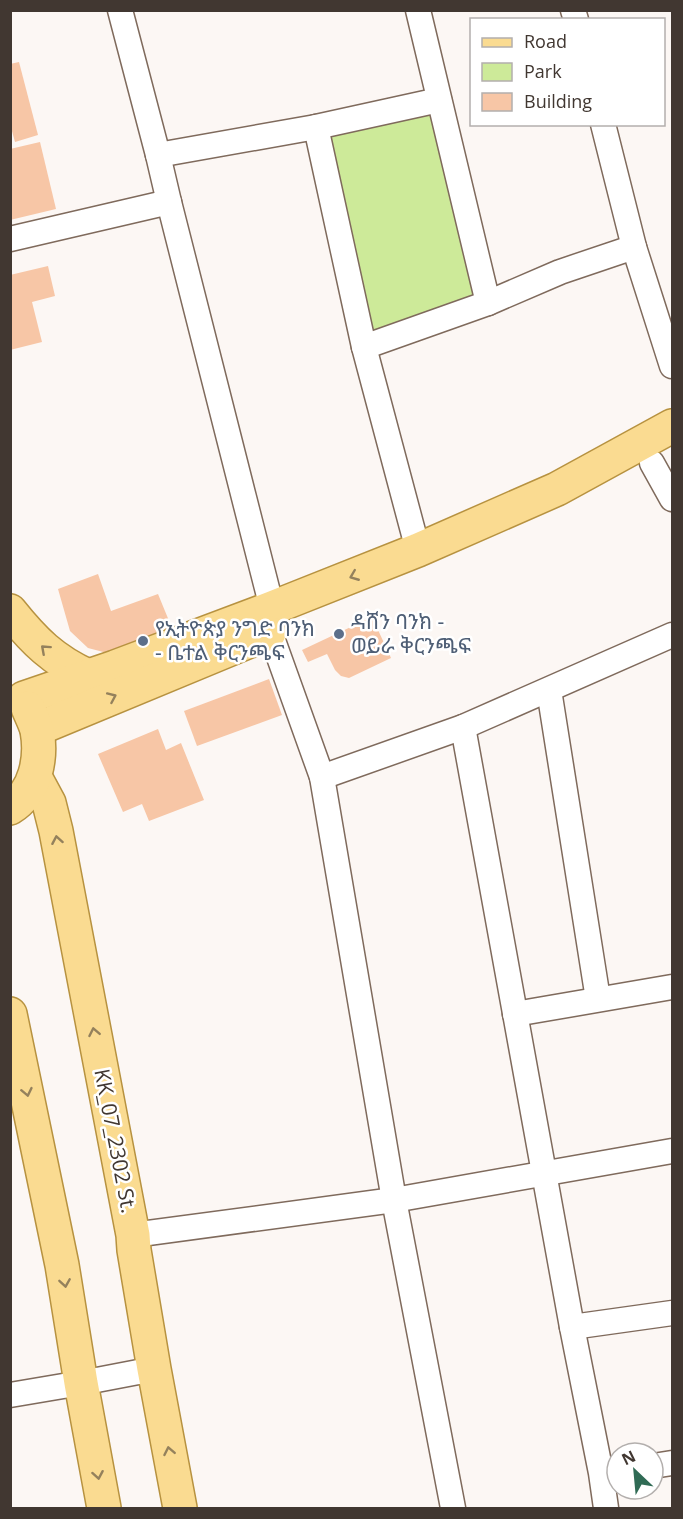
<svg xmlns="http://www.w3.org/2000/svg" width="683" height="1519" font-family="'Open Sans','Noto Sans Ethiopic',sans-serif">
  <style>
    .green { fill: #cdea99 }
    .building { fill: #f7c6a6 }
    .lines { fill: none; stroke-linecap: round; stroke-linejoin: round }
    .street-casing { stroke: #7f6a5c; stroke-width: 27 }
    .primary-casing { stroke: #b79240; stroke-width: 36 }
    .street { stroke: #fff; stroke-width: 24 }
    .primary { stroke: #fadb91; stroke-width: 33 }
    .oneway { stroke: #94815c }
    .service-dot { fill: #5c6f8a; stroke: #fff; stroke-width: 2 }
    .labels { text-anchor: middle; stroke-width: 5; stroke-linejoin: round; paint-order: stroke }
    .service-label { font-size: 21px; fill: #4e5e75; stroke: #fff; text-anchor: start }
    .street-label { font-size: 21px; fill: #413731; stroke: #fff }
  </style>
  <rect width="100%" height="100%" fill="#fcf7f4"/>
  <polygon class="green" points="439,100 488,303 364,347 316,127"/>
  <g class="building">
    <polygon points="19,62 38,135 15,142 10,124 10,64"/>
    <polygon points="40,142 56,209 10,220 10,149"/>
    <polygon points="48,266 55,296 32,302 42,342 10,350 10,275"/>
    <polygon points="98,574 111,611 158,594 174,633 107,653 88,648 70,631 58,589"/>
    <polygon points="372,617 391,658 349,678 341,676 335,670 327,654 308,662 302,650"/>
    <polygon points="269,679 282,715 197,746 184,711"/>
    <polygon points="158,729 166,750 181,743 204,800 149,821 142,804 123,812 98,754"/>
  </g>
  <g class="lines">
    <g class="street-casing">
      <g id="street">
        <polyline points="120,10 158,155 169,202 272,608"/>
        <polyline points="418,10 488,303"/>
        <polyline points="573,10 576,20"/>
        <polyline points="603,124 634,247 672,366"/>
        <polyline points="316,127 364,347 418,550"/>
        <polyline points="158,155 316,127 439,100"/>
        <polyline points="10,239 169,202"/>
        <polyline points="364,347 488,303 560,272 634,247"/>
        <polyline points="652,463 672,499"/>
        <polyline points="270,632 322,777 394,1200 453,1508"/>
        <polyline points="549,690 598,999"/>
        <polyline points="463,727 572,1327 601,1473 606,1508"/>
        <polyline points="322,777 463,727 672,635"/>
        <polyline points="515,1014 672,987"/>
        <polyline points="133,1235 394,1200 672,1151"/>
        <polyline points="572,1327 672,1313"/>
        <polyline points="10,1395 81,1383 154,1369"/>
        <polyline points="653,1466 672,1463"/>
      </g>
    </g>
    <g class="primary-casing">
      <g id="primary">
        <path d="M 10,611 C 34,641 53,660 88,676"/>
        <polyline points="24,698 115,667 272,608 418,550 557,489 672,426"/>
        <polyline points="37,729 269,633"/>
        <polyline points="35,777 49,803 56,831 133,1235 134,1250 154,1369 180,1508"/>
        <path d="M 10,808 C 36,792 42,758 37,730 C 35,723 31,715 28,708"/>
        <polyline points="10,1014 62,1265 81,1383 104,1508"/>
      </g>
    </g>
    <use href="#street" class="street"/>
    <use href="#primary" class="primary"/>
  </g>
  <defs><path id="oneway-chevron" d="M-2-3.5L2.5 0L-2 3.5" fill="none" stroke-width="1.6" stroke-linecap="round" stroke-linejoin="round" transform="scale(1.5)"/></defs>
  <g class="oneway">
    <use href="#oneway-chevron" transform="translate(354 576) rotate(158)"/>
    <use href="#oneway-chevron" transform="translate(45 649) rotate(-138)"/>
    <use href="#oneway-chevron" transform="translate(112 697) rotate(-24)"/>
    <use href="#oneway-chevron" transform="translate(57 840) rotate(-100)"/>
    <use href="#oneway-chevron" transform="translate(94 1032) rotate(-101)"/>
    <use href="#oneway-chevron" transform="translate(27 1092) rotate(78)"/>
    <use href="#oneway-chevron" transform="translate(65 1283) rotate(81)"/>
    <use href="#oneway-chevron" transform="translate(169 1451) rotate(-101)"/>
    <use href="#oneway-chevron" transform="translate(98 1475) rotate(80)"/>
  </g>
  <g class="service-dot">
    <circle cx="339" cy="634" r="6"/>
    <circle cx="143" cy="641" r="6"/>
  </g>
  <g class="labels">
    <g class="service-label">
      <text x="351" y="629">ዳሸን ባንክ -<tspan x="351" dy="24">ወይራ ቅርንጫፍ</tspan></text>
      <text x="155" y="636">የኢትዮጵያ ንግድ ባንክ<tspan x="155" dy="24">- ቤተል ቅርንጫፍ</tspan></text>
    </g>
    <g class="street-label">
      <text transform="translate(115 1141) rotate(79)" y="7">KK_07_2302 St.</text>
    </g>
  </g>
  <rect width="683" height="1519" fill="none" stroke="#413731" stroke-width="24"/>
  <rect x="470" y="18" width="195" height="108" fill="#ffffff" stroke="#b3afad" stroke-width="1.5"/>
  <rect x="482" y="38" width="30" height="9" fill="#fadb91" stroke="#b3afad" stroke-width="1.5"/>
  <text x="524" y="48" font-size="18" fill="#413731">Road</text>
  <rect x="482" y="63" width="30" height="18" fill="#cdea99" stroke="#b3afad" stroke-width="1.5"/>
  <text x="524" y="78" font-size="18" fill="#413731">Park</text>
  <rect x="482" y="93" width="30" height="18" fill="#f7c6a6" stroke="#b3afad" stroke-width="1.5"/>
  <text x="524" y="108" font-size="18" fill="#413731">Building</text>
  <g transform="translate(635 1471) rotate(334)"><circle r="28" fill="#ffffff" stroke="#b3afad" stroke-width="1.5"/>
  <path d="M0-4.5L10 22L0 15L-10 22Z" fill="#306b55"/>
  <text y="-9" font-size="16" font-weight="bold" text-anchor="middle" fill="#413731">N</text>
  </g>
</svg>
